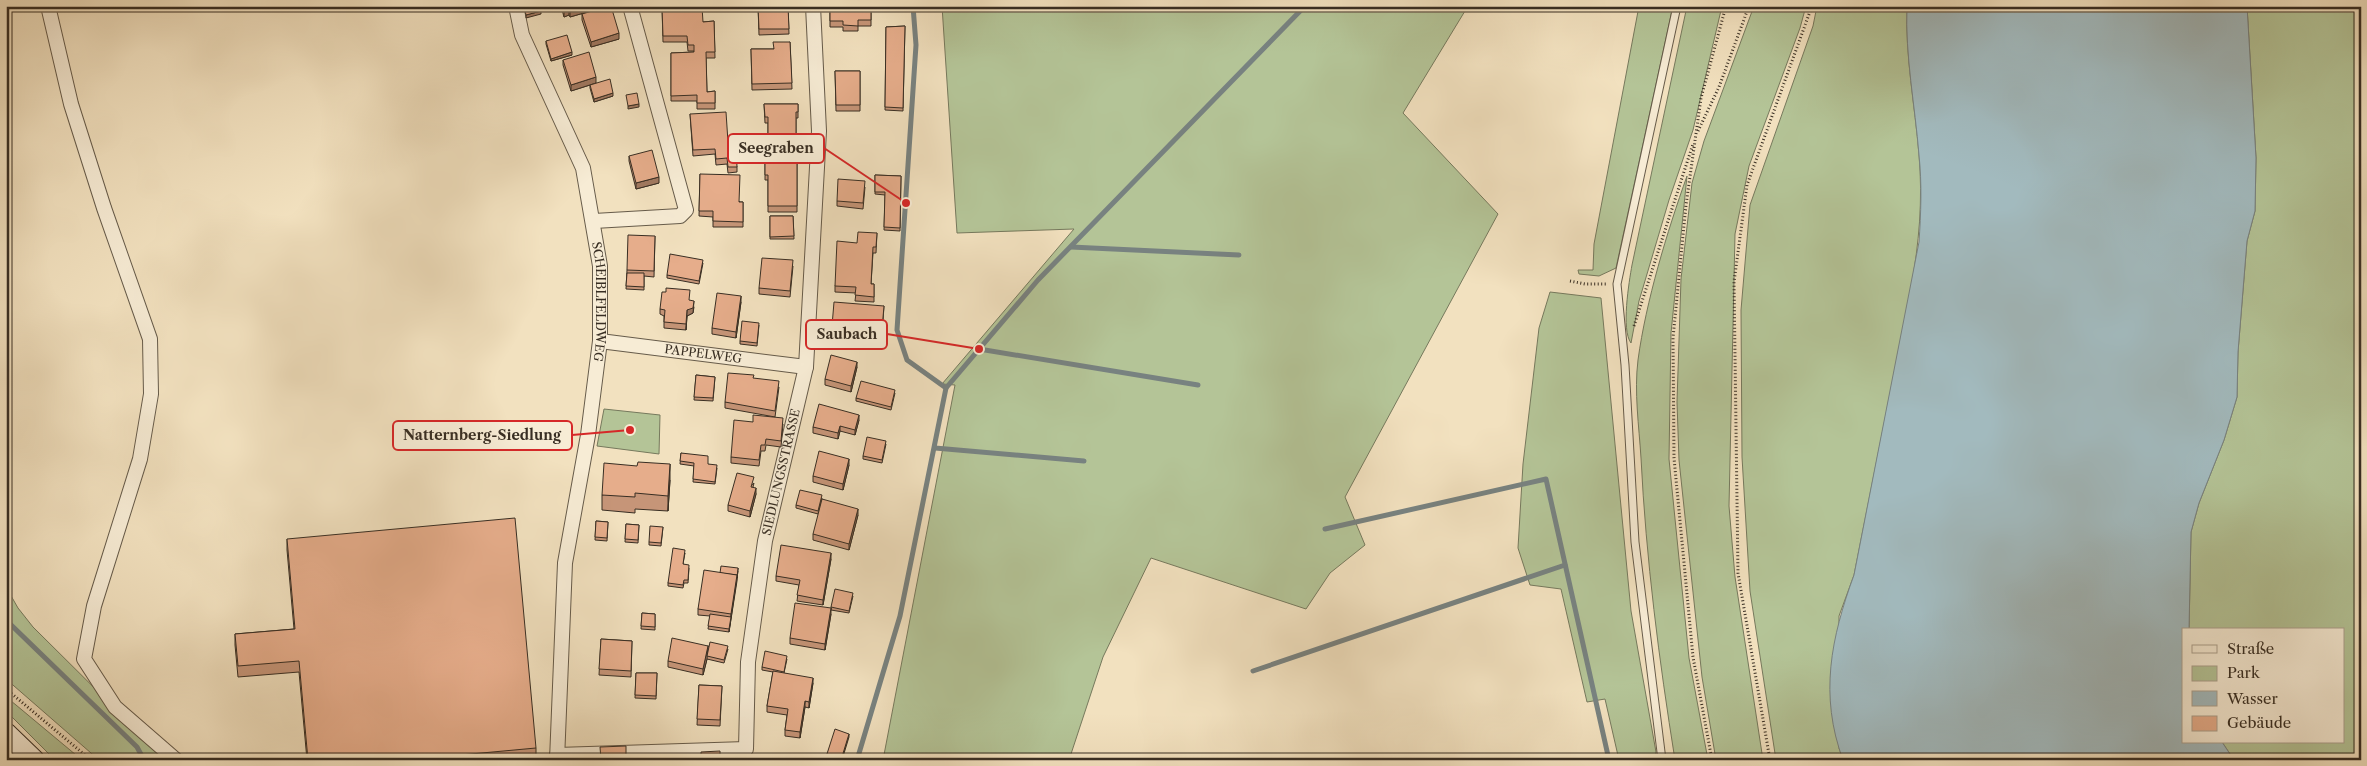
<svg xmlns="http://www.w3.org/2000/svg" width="2367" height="766" font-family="'Libre Caslon Text',serif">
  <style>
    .green { fill: #b4c497; stroke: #76795d }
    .water { fill: #a2babe; stroke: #788280 }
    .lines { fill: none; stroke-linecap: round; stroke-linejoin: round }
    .stream { stroke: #788280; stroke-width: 5 }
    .lane-casing { stroke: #665b4a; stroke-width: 9 }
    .street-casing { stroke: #665b4a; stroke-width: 16 }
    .secondary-casing { stroke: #382e23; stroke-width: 22 }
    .path { stroke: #382e23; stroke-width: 3; stroke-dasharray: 1 2.5; stroke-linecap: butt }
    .lane { stroke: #f7ecd5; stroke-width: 7 }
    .street { stroke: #f7ecd5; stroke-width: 14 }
    .secondary { stroke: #f7ecd5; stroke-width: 20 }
    .wall { fill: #c69578; stroke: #382e23 }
    .shaded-wall { fill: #a17961; stroke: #382e23 }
    .building { fill: #e6ad8b; stroke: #382e23 }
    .labels { text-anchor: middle; stroke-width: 5; stroke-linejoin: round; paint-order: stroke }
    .street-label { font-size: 12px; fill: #382e23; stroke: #f7ecd5 }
    .leader { fill: none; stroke: #d62828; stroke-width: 2 }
    .callout-dot { fill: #d62828; stroke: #f7ecd5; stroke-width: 2 }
    .callout { fill: #f7ecd5; stroke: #d62828; stroke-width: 2 }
    .callout-label { font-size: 14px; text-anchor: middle; font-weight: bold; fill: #382e23 }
  </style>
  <rect width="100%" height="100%" fill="#f2e1bf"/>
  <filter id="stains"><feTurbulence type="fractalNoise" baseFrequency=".004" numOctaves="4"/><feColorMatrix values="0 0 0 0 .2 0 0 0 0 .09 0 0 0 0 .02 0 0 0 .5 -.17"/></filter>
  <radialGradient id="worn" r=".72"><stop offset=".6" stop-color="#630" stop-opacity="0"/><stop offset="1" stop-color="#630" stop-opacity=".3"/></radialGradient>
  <g class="green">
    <polygon points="942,6 1468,6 1403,113 1498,214 1345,497 1365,545 1330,573 1306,609 1151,558 1103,657 1069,760 883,760 955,385 942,384 1074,229 957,233"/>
    <polygon points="1639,6 1673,6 1616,268 1599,276 1579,274 1578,270 1593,270 1594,244"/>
    <path d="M 1687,6 L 1722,6 L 1693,130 L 1669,200 L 1639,301 L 1631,343 C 1621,330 1629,282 1632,265 Z"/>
    <polygon points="1754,6 1806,6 1800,28 1749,166 1735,234 1729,506 1735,577 1763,760 1716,760 1702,677 1679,460 1677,402 1681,279 1692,183 1704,141"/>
    <path d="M 1817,6 L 1907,6 C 1905,56 1915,105 1919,155 C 1923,200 1919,244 1911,288 L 1854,575 L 1839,616 L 1839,748 L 1843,760 L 1776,760 L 1750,591 L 1742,457 L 1741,310 L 1750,205 L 1813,26 Z"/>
    <polygon points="2247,6 2361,6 2361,760 2234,760 2222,742 2343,742 2343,630 2189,630 2191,532 2199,503 2224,440 2237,397 2238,352 2247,241 2255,211 2256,158"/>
    <path d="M 1687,176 L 1671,333 L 1669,459 L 1689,658 L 1708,760 L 1675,760 C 1659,660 1646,559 1641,458 C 1639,426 1634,392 1638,360 C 1646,301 1667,232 1687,176 Z"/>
    <polygon points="1550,292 1601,298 1631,611 1656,752 1655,760 1619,760 1605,699 1587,702 1561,589 1530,585 1518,548 1523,464 1539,328"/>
    <polygon points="604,409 660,415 659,454 597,446"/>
    <polygon points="6,587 18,608 33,627 167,760 99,760 6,679"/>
    <polygon points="6,697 16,705 82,760 55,760 6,711"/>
  </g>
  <path class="water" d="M 1907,6 L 2247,6 L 2256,158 L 2255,211 L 2247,241 L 2238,352 L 2237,397 L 2224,440 L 2199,503 L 2191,532 L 2189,630 L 2183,630 L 2183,742 L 2222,742 L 2234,760 L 1843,760 C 1819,695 1831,638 1854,575 L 1919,242 C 1921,213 1922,184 1919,155 C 1915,105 1905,56 1907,6 Z"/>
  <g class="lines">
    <g class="stream">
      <polyline points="913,6 916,45 897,330 907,360 946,388"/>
      <polyline points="1071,247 1239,255"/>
      <polyline points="979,349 1198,385"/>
      <polyline points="935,448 1084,461"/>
      <polyline points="1325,529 1546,479 1609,760"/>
      <polyline points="6,620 137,747 144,760"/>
      <polyline points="1253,671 1565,565"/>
      <polyline points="857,760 900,616 946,388 1038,280 1305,6"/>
    </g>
    <g class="lane-casing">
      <polyline id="lane" points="1662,760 1635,542 1625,365 1617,284 1677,6"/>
    </g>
    <g class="street-casing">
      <g id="street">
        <polyline points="48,6 71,104 104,208 150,339 151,394 140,459 94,606 84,659 115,707 176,760"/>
        <path id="s1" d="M 516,6 L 522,35 L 583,168 L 600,266 L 600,341 L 588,435 L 565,563 L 557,760"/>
        <polyline points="594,221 680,216 686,210 630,6"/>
        <path id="s2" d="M 600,341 L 806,367"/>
        <path id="s3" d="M 557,755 L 746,749 L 748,662 L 765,541 L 806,367 L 819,131 L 813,6"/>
      </g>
    </g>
    <g class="secondary-casing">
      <polyline id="secondary" points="6,733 34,760"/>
    </g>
    <g class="path">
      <polyline points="1698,131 1719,87 1749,6"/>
      <polyline points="1570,281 1585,284 1607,284"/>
      <polyline points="1634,326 1693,144"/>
      <polyline points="6,689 91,760"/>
      <polyline points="1712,760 1693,657 1674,458 1673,338 1686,205 1701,98 1726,6"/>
      <polyline points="1770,760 1738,573 1734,282 1747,185 1812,6"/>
    </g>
    <use href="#lane" class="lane"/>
    <use href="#street" class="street"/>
    <use href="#secondary" class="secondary"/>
  </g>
  <g class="wall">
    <polygon points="561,6 608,6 570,17 569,15 564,17"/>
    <polygon points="758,6 788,6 789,34 759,35"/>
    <polygon points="830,6 871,6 871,26 858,26 858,31 843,31 843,27 830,27"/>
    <polygon points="662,7 703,22 714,21 715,58 706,58 707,92 715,91 715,109 697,109 697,101 671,101 671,53 694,52 694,51 688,51 687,42 663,42"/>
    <polygon points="582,14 619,39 591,47 582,20"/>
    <polygon points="905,26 903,111 885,110 886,27"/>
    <polygon points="546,41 572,55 551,61 546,44"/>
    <polygon points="790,42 792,89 752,90 751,49 773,49"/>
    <polygon points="563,60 596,83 613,96 594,102 590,88 590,85 571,91 563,65"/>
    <polygon points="835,71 860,71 860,111 836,111"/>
    <polygon points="764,104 798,104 798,118 796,118 796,153 768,153 768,123 765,123"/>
    <polygon points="690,114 728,142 737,167 737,172 728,173 727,164 716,165 715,154 693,156"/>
    <polygon points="629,156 659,183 636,189 629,161"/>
    <polygon points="797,156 797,212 768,212 768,180 765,180 765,162 783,162"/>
    <polygon points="700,174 740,202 743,202 743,227 713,227 713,217 699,216"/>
    <polygon points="875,175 901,176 900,231 884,230 885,195 875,194"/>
    <polygon points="865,187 863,209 837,206 837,201"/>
    <polygon points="770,216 793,216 794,239 770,239"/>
    <polygon points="877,233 876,253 873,253 871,284 874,284 874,302 855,301 856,293 835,292 835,286 857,243"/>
    <polygon points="655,236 654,277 644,276 644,290 626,289 627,270"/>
    <polygon points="703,263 699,284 667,278 667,275"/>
    <polygon points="793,266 790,297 759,294 759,288"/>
    <polygon points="689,300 694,307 693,313 687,316 686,330 664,328 664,316 660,314 660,309"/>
    <polygon points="741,302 736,338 712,334 712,328"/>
    <polygon points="884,306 882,335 832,332 832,326"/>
    <polygon points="759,325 757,346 740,344 740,341"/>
    <polygon points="857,367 851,392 825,385 825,379"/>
    <polygon points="696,375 715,377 713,401 694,400"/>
    <polygon points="779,387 775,417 725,408 725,402"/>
    <polygon points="895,393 891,410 856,401 856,398"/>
    <polygon points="859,420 855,435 840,431 838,439 813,433 813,427"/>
    <polygon points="783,424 781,447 766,445 765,451 761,451 759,466 731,463 731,457"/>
    <polygon points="886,444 882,463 863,459 863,456"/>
    <polygon points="681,453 717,468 715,484 693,482 694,466 680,464"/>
    <polygon points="849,465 843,490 813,482 813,476"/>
    <polygon points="670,480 668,511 635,509 635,513 602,510 602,495"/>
    <polygon points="754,483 753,487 756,494 750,517 728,511 728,505"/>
    <polygon points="822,498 818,514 796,508 796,505"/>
    <polygon points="858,515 849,550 813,540 813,534"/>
    <polygon points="596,521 608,522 607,541 595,540"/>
    <polygon points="626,524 639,525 638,543 625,542"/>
    <polygon points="663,527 661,546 649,545 649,542"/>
    <polygon points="287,539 536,748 536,759 527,760 307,760 299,672 238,677 235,645 235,634 294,629 287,550"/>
    <polygon points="685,553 683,564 689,568 688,583 684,583 683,588 668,586 668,583"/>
    <polygon points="831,559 823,605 797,601 799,585 776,581 776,576"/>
    <polygon points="738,571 729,632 708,629 710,616 698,615 698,609 720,573"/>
    <polygon points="853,596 849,613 831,610 831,607"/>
    <polygon points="642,613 655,614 655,630 641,629"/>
    <polygon points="831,614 825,650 790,644 790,638"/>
    <polygon points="601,639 632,641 631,677 599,675"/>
    <polygon points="708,646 728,649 724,663 707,659 703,675 668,667 668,661"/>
    <polygon points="787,659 784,673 813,683 809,708 805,707 800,738 785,736 785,730 787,715 767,712 767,706 773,672 762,670 762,667"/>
    <polygon points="636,673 657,673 656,699 635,698"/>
    <polygon points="699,685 722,686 720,726 697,725"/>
  </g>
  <g class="shaded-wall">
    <polygon points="588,6 608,6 570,17 570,12"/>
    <polygon points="569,9 569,15 564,17 564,11"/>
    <polygon points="541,11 541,14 526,18 526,15"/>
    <polygon points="619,33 619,39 591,47 591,42"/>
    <polygon points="572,52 572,55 551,61 551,59"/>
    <polygon points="596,77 596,83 571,91 571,85"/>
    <polygon points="613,93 613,96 594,102 594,99"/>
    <polygon points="639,104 639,107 628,109 628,106"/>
    <polygon points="659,177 659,183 636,189 636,183"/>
    <polygon points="741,296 741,302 736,338 736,332"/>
    <polygon points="694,301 693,313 687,316 686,330 687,310"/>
    <polygon points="857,362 857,367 851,392 851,386"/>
    <polygon points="859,415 859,420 855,435 855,430"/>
    <polygon points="840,426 840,431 838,439 838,433"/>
    <polygon points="849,459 849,465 843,490 843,484"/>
    <polygon points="670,464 670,480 668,511 668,496"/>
    <polygon points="756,488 756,494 750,517 750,511"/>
    <polygon points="858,509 858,515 849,550 849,544"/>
    <polygon points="831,553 831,559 823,605 823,600"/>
    <polygon points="738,568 737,581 729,632 731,614"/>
    <polygon points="831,608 831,614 825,650 825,644"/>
    <polygon points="708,646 707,659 703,675 703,669"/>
    <polygon points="813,678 813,683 809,708 809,702"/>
    <polygon points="805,701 805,707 800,738 800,732"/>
    <polygon points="849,734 849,737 842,760 841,760"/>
  </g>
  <g class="building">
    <polygon points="524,6 540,6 541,11 526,15"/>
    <polygon points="563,6 588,6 570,12 569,9 564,11"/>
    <polygon points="609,6 611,6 619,33 591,42 582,14"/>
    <polygon points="758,6 788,6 789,29 759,29"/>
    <polygon points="830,6 871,6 871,20 858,20 858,26 843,25 843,21 830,21"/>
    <polygon points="662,7 702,7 703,22 714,21 715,52 706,52 707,92 715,91 715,103 697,103 697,95 671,96 671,53 694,52 694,45 688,45 687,36 663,36"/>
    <polygon points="905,26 903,108 885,107 886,27"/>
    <polygon points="567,35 572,52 551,59 546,41"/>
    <polygon points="773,42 790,42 792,83 752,84 751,49 774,49"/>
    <polygon points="589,52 596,77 571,85 563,60"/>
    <polygon points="835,71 860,71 860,105 836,105"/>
    <polygon points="610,79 613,93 594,99 590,85"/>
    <polygon points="637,93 639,104 628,106 626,95"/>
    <polygon points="764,104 798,104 798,112 796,112 796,147 768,147 768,117 765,117"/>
    <polygon points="726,112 728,142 736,141 737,167 728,167 727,158 716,159 715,149 693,150 690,114"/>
    <polygon points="652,150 659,177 636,183 629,156"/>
    <polygon points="783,156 797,156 797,206 768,206 768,175 765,175 765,162 783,162"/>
    <polygon points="700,174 740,175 739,202 743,202 743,222 713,221 713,211 699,211"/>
    <polygon points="875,175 901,176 900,228 884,227 885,192 875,192"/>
    <polygon points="838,179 865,181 863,203 837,201"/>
    <polygon points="770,216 793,216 794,236 770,237"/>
    <polygon points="858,232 877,233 876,247 873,247 871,284 874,284 874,297 855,295 856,287 835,286 837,241 857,243"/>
    <polygon points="628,235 655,236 654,271 627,270"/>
    <polygon points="670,254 703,260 699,281 667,275"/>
    <polygon points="762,258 793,260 790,291 759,288"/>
    <polygon points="627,273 644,273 644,287 626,286"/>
    <polygon points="666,288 690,290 689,300 694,301 693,308 687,310 686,324 664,322 665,310 660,309 662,292 666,292"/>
    <polygon points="717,293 741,296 736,332 712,328"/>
    <polygon points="834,302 884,306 882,329 832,326"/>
    <polygon points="742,321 759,323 757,343 740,341"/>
    <polygon points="831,355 857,362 851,386 825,379"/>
    <polygon points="728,373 754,375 753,378 779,381 775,411 725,402"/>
    <polygon points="696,375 715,377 713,398 694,397"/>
    <polygon points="861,381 895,390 891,407 856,398"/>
    <polygon points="819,404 859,415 855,430 840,426 838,433 813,427"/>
    <polygon points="753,415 783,418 781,441 766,439 765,445 761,445 759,460 731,457 734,420 753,422"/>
    <polygon points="867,437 886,441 882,460 863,456"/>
    <polygon points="819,451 849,459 843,484 813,476"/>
    <polygon points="681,453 708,456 708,464 717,465 715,482 693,479 694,463 680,461"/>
    <polygon points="638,462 670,464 668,496 635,493 635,497 602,495 604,463 637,466"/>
    <polygon points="737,473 754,477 751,487 756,488 750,511 728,505"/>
    <polygon points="800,490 822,495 818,511 796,505"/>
    <polygon points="822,499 858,509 849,544 813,534"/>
    <polygon points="515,518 536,748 406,760 308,760 299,661 238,666 235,634 295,629 287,539"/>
    <polygon points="596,521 608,522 607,538 595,537"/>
    <polygon points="626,524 639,525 638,540 625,539"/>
    <polygon points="650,526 663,527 661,543 649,542"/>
    <polygon points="781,545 831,553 823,600 797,595 800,580 776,576"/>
    <polygon points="673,548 685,550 683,564 689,565 688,580 684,580 683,585 668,583"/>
    <polygon points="721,566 738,568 737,578 737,575 720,573"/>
    <polygon points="704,570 737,575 731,614 698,609"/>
    <polygon points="835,589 853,593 849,611 831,607"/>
    <polygon points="795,603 831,608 825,644 790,638"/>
    <polygon points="642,613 655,614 655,627 641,626"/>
    <polygon points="710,614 731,617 729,629 708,626"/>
    <polygon points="672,638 708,646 703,669 668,661"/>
    <polygon points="601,639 632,641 631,671 599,669"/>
    <polygon points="710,642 728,646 724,660 707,656"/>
    <polygon points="765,651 787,656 784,672 762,667"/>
    <polygon points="773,671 813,678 809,702 805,701 800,732 785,730 788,709 767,706"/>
    <polygon points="636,673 657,673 656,696 635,695"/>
    <polygon points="699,685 722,686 720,720 697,719"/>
    <polygon points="835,729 849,734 841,760 825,760"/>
    <polygon points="626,746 626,760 601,760 600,747"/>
    <polygon points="720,751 720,760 701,760 701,752"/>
  </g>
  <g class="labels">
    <g class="street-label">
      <text dy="4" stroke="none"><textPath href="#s1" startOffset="311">SCHEIBLFELDWEG</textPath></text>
      <text dy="4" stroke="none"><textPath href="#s2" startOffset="104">PAPPELWEG</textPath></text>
      <text dy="4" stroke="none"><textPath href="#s3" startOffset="469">SIEDLUNGSSTRASSE</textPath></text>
    </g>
  </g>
  <path class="leader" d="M906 203L824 148M979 349L887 334M630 430L572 435"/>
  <g class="callout-dot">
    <circle cx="906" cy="203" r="5"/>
    <circle cx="979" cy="349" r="5"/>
    <circle cx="630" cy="430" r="5"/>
  </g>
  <g class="callout">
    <rect x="728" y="134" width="96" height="29" rx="5"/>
    <rect x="806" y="320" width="81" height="29" rx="5"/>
    <rect x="393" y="421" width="179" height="29" rx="5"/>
  </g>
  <g class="callout-label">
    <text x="776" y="153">Seegraben</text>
    <text x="847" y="339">Saubach</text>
    <text x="482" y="440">Natternberg-Siedlung</text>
  </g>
  <rect width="2367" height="766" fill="none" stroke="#f2e1bf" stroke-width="25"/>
  <rect x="8" y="8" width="2352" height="751" fill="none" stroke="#382e23" stroke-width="2.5"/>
  <rect x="12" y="12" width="2342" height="741" fill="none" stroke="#382e23"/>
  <rect x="2182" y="628" width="162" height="115" fill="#f7ecd5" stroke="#aba08e"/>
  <rect x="2192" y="645" width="25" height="8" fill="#f7ecd5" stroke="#aba08e"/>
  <text x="2227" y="654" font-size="15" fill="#382e23">Straße</text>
  <rect x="2192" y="666" width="25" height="15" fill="#b4c497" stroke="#aba08e"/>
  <text x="2227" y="678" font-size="15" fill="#382e23">Park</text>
  <rect x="2192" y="691" width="25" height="15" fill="#a2babe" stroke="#aba08e"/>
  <text x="2227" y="704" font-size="15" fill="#382e23">Wasser</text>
  <rect x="2192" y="716" width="25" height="15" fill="#e6ad8b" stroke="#aba08e"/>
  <text x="2227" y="728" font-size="15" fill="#382e23">Gebäude</text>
  <rect width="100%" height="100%" filter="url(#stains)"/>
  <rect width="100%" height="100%" fill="url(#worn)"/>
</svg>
